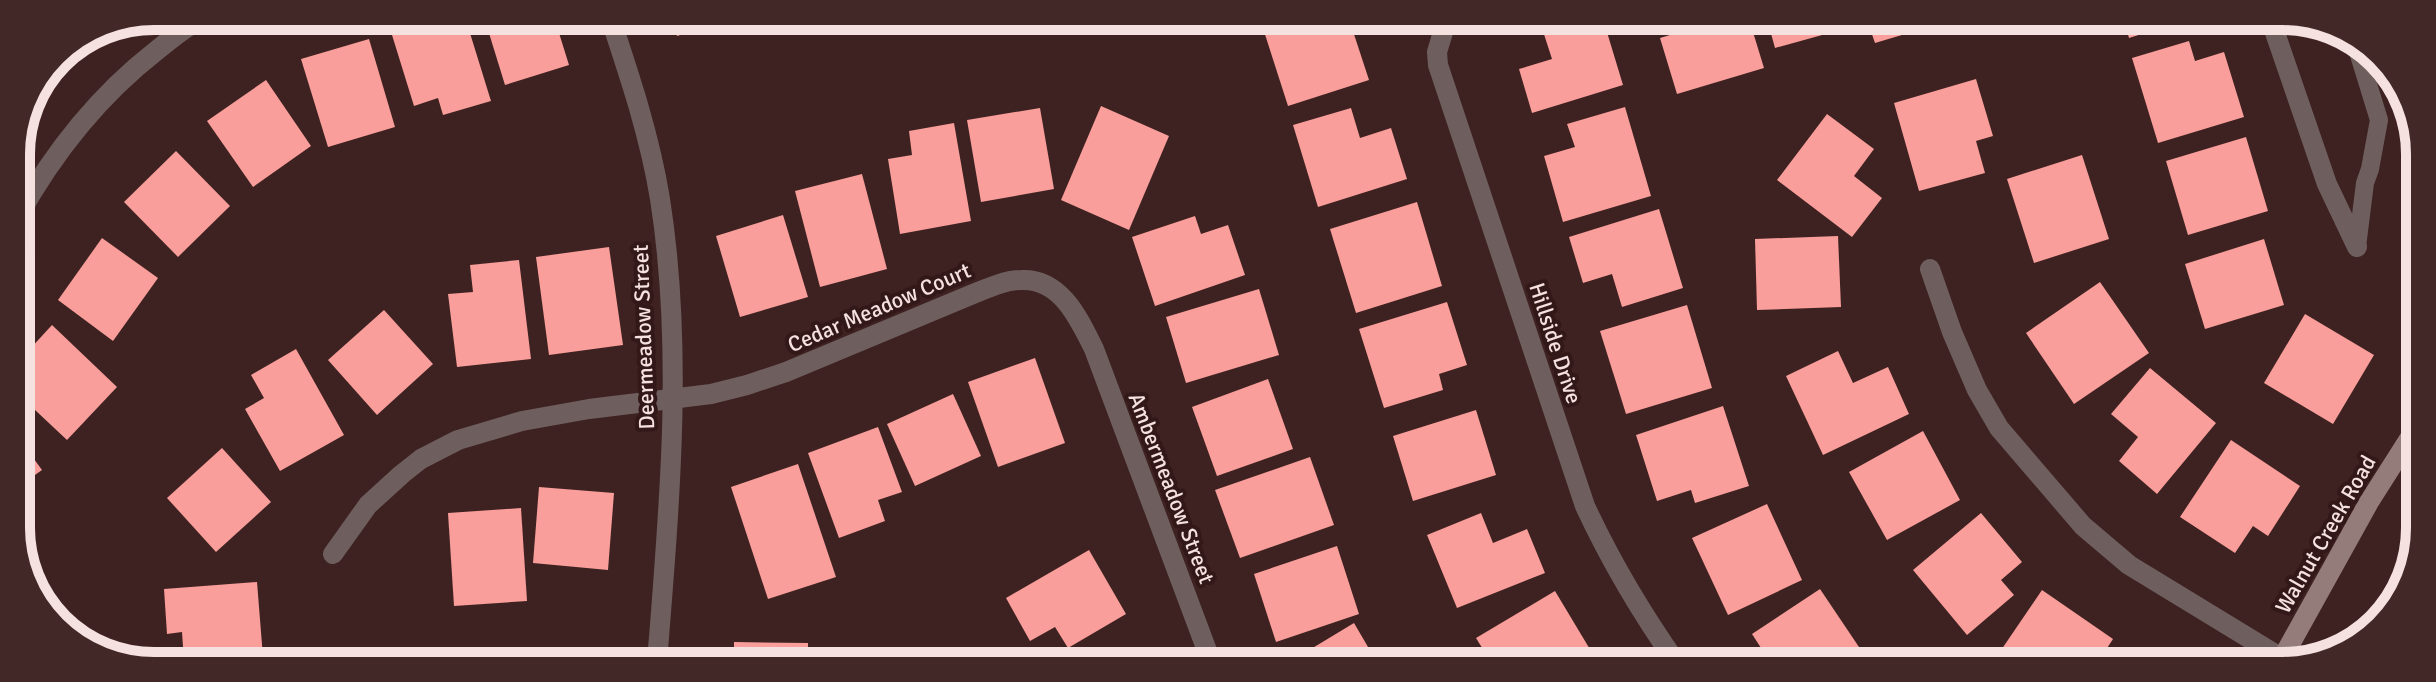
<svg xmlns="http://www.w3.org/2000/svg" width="2436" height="682" font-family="Signika,sans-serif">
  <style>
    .building { fill: #f99e9a }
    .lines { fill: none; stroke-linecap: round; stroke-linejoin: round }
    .lane { stroke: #6e5f5e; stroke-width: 18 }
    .street { stroke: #6e5f5e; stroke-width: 20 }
    .secondary { stroke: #937c7a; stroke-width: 20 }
    .labels { text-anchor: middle; stroke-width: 8; stroke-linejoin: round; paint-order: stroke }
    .street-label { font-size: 22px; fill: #f5e1e0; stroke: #331818 }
    .rim { fill: none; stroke: #f5e1e0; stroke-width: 10 }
  </style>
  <rect width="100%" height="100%" fill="#3e2221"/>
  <g class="building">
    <polygon points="453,17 465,17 491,101 443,115 438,98 414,106 392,35"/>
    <polygon points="484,17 554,17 569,65 505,85"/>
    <polygon points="671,17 736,17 736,18 677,36"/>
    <polygon points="1282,18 1349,19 1369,80 1288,106 1262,25"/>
    <polygon points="1560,19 1603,19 1623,85 1532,113 1519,69 1552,59 1541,25"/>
    <polygon points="1676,19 1749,19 1764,68 1677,94 1660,38 1680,32"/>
    <polygon points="1767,19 1849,20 1851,27 1775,48"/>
    <polygon points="1867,20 1949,20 1949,21 1875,43"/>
    <polygon points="2124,20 2183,20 2183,21 2129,38"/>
    <polygon points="369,39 395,127 328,147 301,59"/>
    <polygon points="2189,41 2195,61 2224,52 2244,117 2158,143 2132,58"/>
    <polygon points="1976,79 1993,136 1976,141 1985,173 1919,191 1894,103"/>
    <polygon points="266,80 311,146 253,187 207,121"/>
    <polygon points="1101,106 1169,136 1129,230 1061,200"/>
    <polygon points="1625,107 1651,196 1563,222 1544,156 1575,147 1567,124"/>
    <polygon points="1040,108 1054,189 981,202 967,120"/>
    <polygon points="1351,108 1360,138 1391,128 1407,179 1318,207 1293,125"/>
    <polygon points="1827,114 1874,149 1854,176 1882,198 1852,237 1777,180"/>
    <polygon points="954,123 971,221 900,234 888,159 912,155 909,131"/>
    <polygon points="2246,137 2268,211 2188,235 2166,161"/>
    <polygon points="176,151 230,206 178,257 124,202"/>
    <polygon points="2082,155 2109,239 2034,263 2007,179"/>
    <polygon points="862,174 887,269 820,287 795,191"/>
    <polygon points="1417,202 1442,286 1356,313 1330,229"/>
    <polygon points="1659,209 1683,288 1622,307 1612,274 1583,283 1569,237"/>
    <polygon points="783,215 808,297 740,317 716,236"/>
    <polygon points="1195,216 1201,234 1228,225 1245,275 1155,306 1132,237"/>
    <polygon points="1838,236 1841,307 1757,310 1755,239"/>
    <polygon points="102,238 158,278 113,341 58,300"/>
    <polygon points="2264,239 2284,305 2205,329 2185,264"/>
    <polygon points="609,247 623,345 549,355 536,257"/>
    <polygon points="519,260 531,359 457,367 448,294 473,292 470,265"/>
    <polygon points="2100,282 2149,353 2074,404 2026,333"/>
    <polygon points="1259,289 1279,355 1186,383 1166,317"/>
    <polygon points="1447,302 1467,365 1439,374 1443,390 1384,408 1359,329"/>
    <polygon points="1687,305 1712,388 1626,414 1600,331"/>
    <polygon points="384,310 433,364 377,415 328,360"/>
    <polygon points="2305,314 2374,355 2333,424 2264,383"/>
    <polygon points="52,325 117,387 67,440 18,394 18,362"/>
    <polygon points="296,349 344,435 280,471 245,409 264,398 251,375"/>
    <polygon points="1838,351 1853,383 1888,367 1909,414 1823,455 1786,376"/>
    <polygon points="1035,358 1065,443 998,467 968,382"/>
    <polygon points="2150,368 2216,423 2157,494 2119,461 2138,437 2111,414"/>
    <polygon points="1268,379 1293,449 1217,476 1192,407"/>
    <polygon points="953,394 981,456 915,486 887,424"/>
    <polygon points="1723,406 1749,486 1695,503 1691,490 1657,501 1636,435"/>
    <polygon points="1476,410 1496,475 1413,501 1393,436"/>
    <polygon points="878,427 902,492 878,500 885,521 839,538 808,453"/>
    <polygon points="1923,431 1960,500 1887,540 1849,472"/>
    <polygon points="18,437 42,470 18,487"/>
    <polygon points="2231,440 2300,486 2268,536 2253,526 2235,553 2180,517"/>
    <polygon points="222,448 271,502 216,552 167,498"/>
    <polygon points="1310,457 1334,525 1240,558 1215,490"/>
    <polygon points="798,464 836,577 768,599 731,487"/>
    <polygon points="539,487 614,493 608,570 533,563"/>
    <polygon points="1767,504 1802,580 1728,615 1692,538"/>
    <polygon points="521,508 527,601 454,606 448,513"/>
    <polygon points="1481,513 1493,543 1527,529 1545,573 1457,608 1427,535"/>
    <polygon points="1981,513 2022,562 2001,580 2014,595 1967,635 1913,570"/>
    <polygon points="1337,546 1359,614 1276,642 1254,574"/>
    <polygon points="1089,550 1126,614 1068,648 1055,627 1030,641 1006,598"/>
    <polygon points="257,582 263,657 184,662 182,632 167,634 164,589"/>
    <polygon points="1820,589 1863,653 1845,665 1772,665 1752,634"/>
    <polygon points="2042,590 2113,639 2096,665 1997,665 1993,662"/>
    <polygon points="1555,591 1591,651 1568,664 1492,664 1476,638"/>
    <polygon points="1354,623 1378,664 1293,664 1291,661"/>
    <polygon points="734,642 808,643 808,663 734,663"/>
    <polygon points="2136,652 2152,665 2125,665"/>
    <polygon points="366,656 395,660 395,662 365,662"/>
  </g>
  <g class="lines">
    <polyline class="lane" points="2355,42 2379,120 2370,169 2365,183 2357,247"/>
    <g class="street">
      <path d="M 610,17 C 630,77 650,137 660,199 C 684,351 669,511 657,662"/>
      <path d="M 1447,19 L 1437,52 L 1438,65 L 1585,506 C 1611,562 1642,614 1678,665"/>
      <polyline points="2271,21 2327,184 2357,247"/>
      <path d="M 17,218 C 53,153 97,97 156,51 C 172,38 188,25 207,16"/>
      <polyline points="1930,269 1952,332 1977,390 1999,428 2083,526 2129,565 2293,665"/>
      <path d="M 333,554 L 368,505 L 402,474 L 421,459 L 458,440 L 522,421 L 589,409 L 711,394 L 747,385 L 786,372 L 973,294 C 988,288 1005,280 1021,280 C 1061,278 1079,319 1094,349 L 1212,664"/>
    </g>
    <polyline class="secondary" points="2278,666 2369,502 2416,428"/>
  </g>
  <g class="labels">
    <g class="street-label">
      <text transform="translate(879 307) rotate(-23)" y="8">Cedar Meadow Court</text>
      <text transform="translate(643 337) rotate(-92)" y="8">Deermeadow Street</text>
      <text transform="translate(1556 343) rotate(72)" y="8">Hillside Drive</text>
      <text transform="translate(1172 488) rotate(69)" y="8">Ambermeadow Street</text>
      <text transform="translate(2325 534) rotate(-60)" y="8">Walnut Creek Road</text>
    </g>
  </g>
  <path d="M0 0H2436V682H0ZM154 30H2282A124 124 0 0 1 2406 154V528A124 124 0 0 1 2282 652H154A124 124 0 0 1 30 528V154A124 124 0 0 1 154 30Z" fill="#432828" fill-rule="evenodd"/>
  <path class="rim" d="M154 30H2282A124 124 0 0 1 2406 154V528A124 124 0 0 1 2282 652H154A124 124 0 0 1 30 528V154A124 124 0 0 1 154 30Z"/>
</svg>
